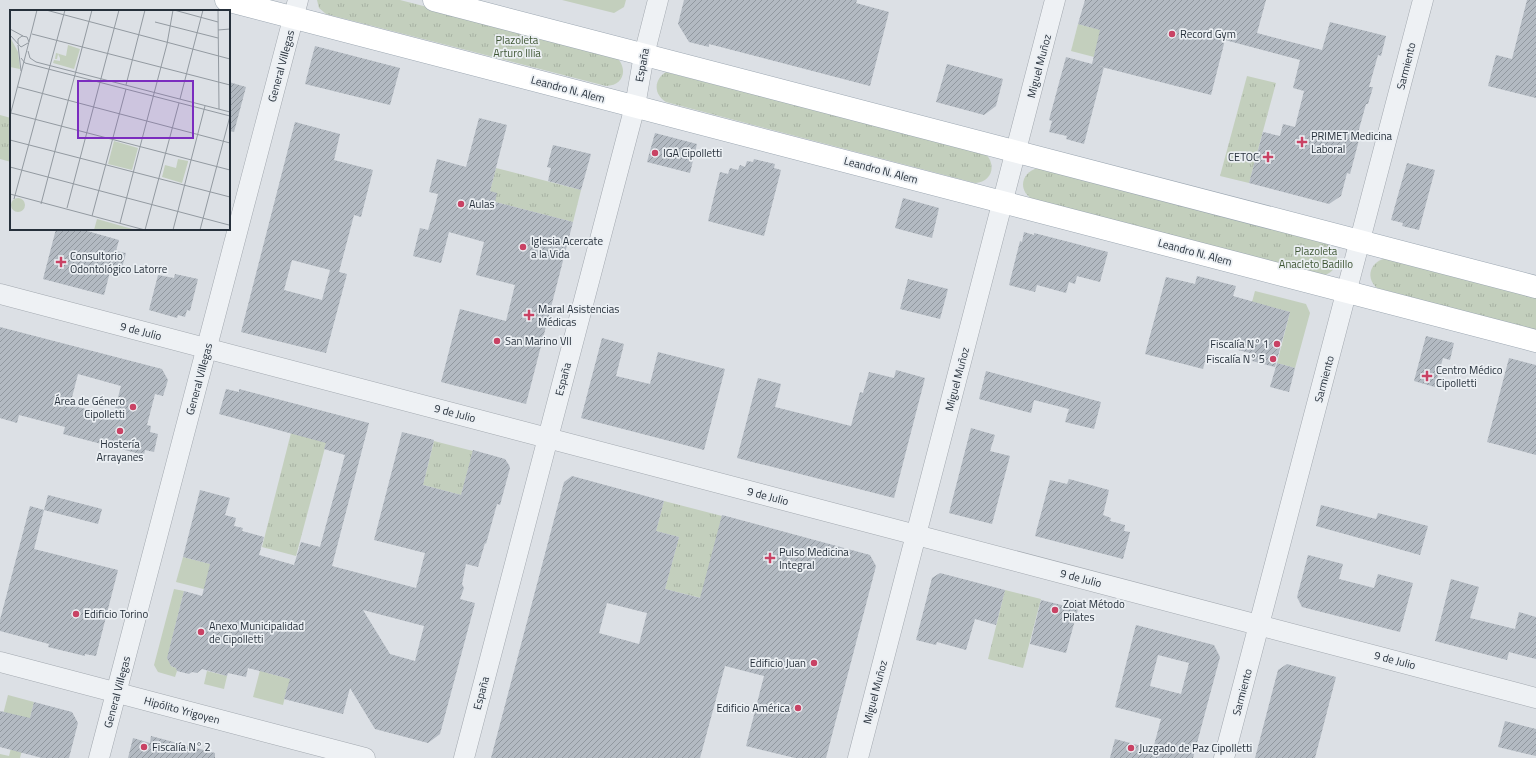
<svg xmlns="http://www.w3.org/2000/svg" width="1536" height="758" font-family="'Titillium Web',sans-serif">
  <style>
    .grass { fill: url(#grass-tufts) }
    .garden { fill: #c3cfbd }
    .building { fill: url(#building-hatch); fill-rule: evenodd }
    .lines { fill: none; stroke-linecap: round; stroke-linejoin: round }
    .minor-casing { stroke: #a2a8af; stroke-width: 21 }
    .major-casing { stroke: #9ba6b1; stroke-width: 23 }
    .minor { stroke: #eef1f4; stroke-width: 20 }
    .major { stroke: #fff; stroke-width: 22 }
    .poi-dot { fill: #c94264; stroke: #ebeff3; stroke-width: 1.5 }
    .labels { text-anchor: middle; stroke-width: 3.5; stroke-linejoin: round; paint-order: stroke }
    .poi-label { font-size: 11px; fill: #26303b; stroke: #ebeff3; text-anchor: start }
    .park-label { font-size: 11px; fill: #3e5634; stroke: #ebeff3 }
    .street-label { font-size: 11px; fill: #26303b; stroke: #ebeff3 }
    .inset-road { fill: none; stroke: #939aa1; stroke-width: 1 }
    .view { fill: #7b2cbf; fill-opacity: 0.15; stroke: #7b2cbf; stroke-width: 2 }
    .inset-edge { fill: none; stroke: #26303b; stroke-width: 2 }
  </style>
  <defs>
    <pattern id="grass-tufts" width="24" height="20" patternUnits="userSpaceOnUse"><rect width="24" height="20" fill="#c3cfbd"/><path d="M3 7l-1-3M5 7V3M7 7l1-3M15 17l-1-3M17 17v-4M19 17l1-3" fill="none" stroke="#a7b2a3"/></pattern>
    <pattern id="building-hatch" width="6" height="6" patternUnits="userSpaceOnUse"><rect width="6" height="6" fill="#b3bac2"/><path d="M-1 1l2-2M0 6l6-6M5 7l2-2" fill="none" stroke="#91989f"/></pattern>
  </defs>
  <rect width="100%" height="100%" fill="#dce0e5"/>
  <g class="grass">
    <path d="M 317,0 L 400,0 L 614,55 C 628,66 626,85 606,86 L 326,14 L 319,8 Z"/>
    <path d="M 666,72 L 985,153 C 997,165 992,182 975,183 L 666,102 C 653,94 654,79 666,72 Z"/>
    <polygon points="1247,76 1276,83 1249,183 1220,176"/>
    <polygon points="0,115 11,118 11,162 0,159"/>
    <polygon points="496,168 581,190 573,222 495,202 490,191"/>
    <path d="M 1038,168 L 1325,243 C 1341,250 1341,269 1325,275 L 1032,199 C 1017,189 1022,172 1038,168 Z"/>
    <path d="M 1383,259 L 1388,259 L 1536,297 L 1536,331 L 1377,288 C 1366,279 1369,264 1383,259 Z"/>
    <polygon points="334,414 296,556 262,547 291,433"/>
    <polygon points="434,441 473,451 461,495 423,485"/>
    <polygon points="664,501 722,516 701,598 665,589 679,537 656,531"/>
    <polygon points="1005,590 1041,599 1023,668 988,659"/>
  </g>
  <g class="garden">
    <polygon points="562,0 626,0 624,7 614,13"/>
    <polygon points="1078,24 1101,30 1094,57 1071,51"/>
    <polygon points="1255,291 1306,304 1310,313 1295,368 1277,363 1290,312 1252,302"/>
    <polygon points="183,557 237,571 231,596 176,582"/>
    <polygon points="174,589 184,591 168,655 171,666 176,668 177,671 175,677 158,672 154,665"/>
    <polygon points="264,655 271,656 267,673 302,682 287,689 283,705 253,697"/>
    <polygon points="207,671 227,676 224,689 204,684"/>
    <polygon points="8,695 34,702 20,758 0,758 0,754 9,756 15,732 0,726"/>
  </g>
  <g class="building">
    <polygon points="684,0 857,0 856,3 889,12 870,86 709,44 709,47 689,42 678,24"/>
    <polygon points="1085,0 1266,0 1257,33 1322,50 1330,22 1386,36 1381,56 1378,55 1369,87 1373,87 1368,104 1366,104 1356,140 1359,140 1350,174 1347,173 1341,196 1329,204 1249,183 1263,132 1280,136 1283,124 1295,127 1304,91 1293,88 1300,60 1225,40 1211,95 1098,66 1104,67 1084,144 1066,139 1067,136 1049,132 1052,121 1049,120 1066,57 1092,64 1100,30 1078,24"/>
    <polygon points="1527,0 1536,0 1536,98 1488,86 1496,55 1512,59"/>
    <polygon points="315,46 400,68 390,105 305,84"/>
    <polygon points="947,64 1003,79 996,106 984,115 936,102"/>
    <polygon points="229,82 246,87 234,132 229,131"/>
    <polygon points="479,118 507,125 490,191 497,193 495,202 573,222 526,404 441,382 460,309 506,321 515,285 476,275 484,242 449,232 441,263 413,256 420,228 428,230 434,210 438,194 429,192 437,159 466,167"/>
    <path d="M 295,122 L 340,134 L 334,160 L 373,170 L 361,217 L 354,215 L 339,272 L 347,274 L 326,353 L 241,332 ZM 292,260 L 330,270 L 322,300 L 284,290 Z"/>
    <polygon points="655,133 697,144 690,173 647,162"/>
    <polygon points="553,145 591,154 581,190 548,181 551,168 547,167"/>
    <polygon points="754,159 775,164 774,168 781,170 764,236 708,221 720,172 728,174 730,168 738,170 740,165 745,167 747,161 753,162"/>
    <polygon points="1407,163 1435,170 1419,230 1402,226 1403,223 1391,220"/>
    <polygon points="903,198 939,208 932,238 895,228"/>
    <polygon points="56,229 80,229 119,240 116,251 126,253 120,275 110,272 104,295 43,279"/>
    <polygon points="1024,232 1034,235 1034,233 1108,252 1100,282 1077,276 1075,284 1069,282 1066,293 1037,285 1035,292 1009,285 1020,241 1022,242"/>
    <polygon points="175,274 198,279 190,311 187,310 185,317 178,315 177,318 149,310 158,275 174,278"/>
    <polygon points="1197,276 1236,286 1233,296 1290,312 1275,367 1252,361 1254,354 1210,343 1203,369 1145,354 1166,277 1195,284"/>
    <polygon points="908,279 948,289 940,319 900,309"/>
    <path d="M 0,327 L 162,369 L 168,380 L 163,396 L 155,394 L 147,425 L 151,426 L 150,432 L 158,434 L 154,452 L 145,450 L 144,455 L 63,434 L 65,427 L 19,415 L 17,423 L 0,418 ZM 78,374 L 121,386 L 113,416 L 70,405 Z"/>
    <polygon points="1426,336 1454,343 1450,360 1443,358 1435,387 1414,381"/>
    <polygon points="602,338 624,344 616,376 650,384 658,352 725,369 704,450 581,418"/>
    <polygon points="1509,358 1536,365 1536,455 1487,442"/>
    <polygon points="1277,363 1295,368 1289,392 1270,387"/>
    <polygon points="896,370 925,378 894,498 737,458 758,378 781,384 775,407 851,426 860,392 863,393 869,372 894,378"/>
    <polygon points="986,371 1101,402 1094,429 1065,422 1069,409 1034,400 1031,413 979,399"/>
    <path d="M 226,389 L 239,392 L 239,389 L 369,423 L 332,566 L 416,588 L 425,553 L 374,540 L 402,432 L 434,440 L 423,485 L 461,495 L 473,450 L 505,459 L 509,465 L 510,468 L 500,505 L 497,504 L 486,544 L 485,543 L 478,567 L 466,564 L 462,584 L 464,588 L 460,599 L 475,603 L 440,734 L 428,743 L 375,729 L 350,688 L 343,714 L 284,699 L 290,679 L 248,668 L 246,677 L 228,673 L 227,676 L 202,669 L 197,673 L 192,672 L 189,674 L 177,671 L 176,668 L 171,666 L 167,658 L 184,591 L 202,596 L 210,564 L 183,557 L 200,490 L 230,498 L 225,515 L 236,518 L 234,526 L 243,528 L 242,531 L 264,537 L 259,555 L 294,565 L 301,542 L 320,547 L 345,455 L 324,449 L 326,443 L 219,414 ZM 363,610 L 424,626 L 415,661 L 390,654 Z"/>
    <polygon points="971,428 995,435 990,451 1010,456 992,524 949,513"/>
    <path d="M 572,476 L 664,501 L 656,531 L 679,537 L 665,589 L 700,598 L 722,515 L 870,555 L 876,566 L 826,758 L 795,758 L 746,746 L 764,676 L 725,666 L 700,758 L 491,758 L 564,482 ZM 607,603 L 647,613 L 639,644 L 599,633 Z"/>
    <polygon points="1069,479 1109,490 1103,515 1111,518 1110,521 1125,525 1124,531 1130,532 1123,559 1035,536 1050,480 1067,484"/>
    <polygon points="48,495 102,509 98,524 44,510"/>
    <polygon points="1321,505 1376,519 1378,513 1428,526 1420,555 1316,526"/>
    <polygon points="30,506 44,510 34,549 118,570 96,656 85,654 85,656 48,647 49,644 0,631 0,620"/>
    <polygon points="1308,555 1343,564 1339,579 1374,588 1378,574 1413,583 1400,632 1302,607 1297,597"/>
    <polygon points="940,573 1005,590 996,625 975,619 966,650 937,642 936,645 916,640 932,578"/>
    <polygon points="1451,579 1479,587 1470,618 1515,629 1519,612 1536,617 1536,659 1509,652 1507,660 1435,641"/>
    <polygon points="1041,600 1078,609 1066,653 1030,644"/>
    <path d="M 1136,625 L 1214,645 L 1220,657 L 1193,758 L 1110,758 L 1115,739 L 1153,749 L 1161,719 L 1115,707 ZM 1158,655 L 1189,663 L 1181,694 L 1150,686 Z"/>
    <polygon points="1287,664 1336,677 1315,758 1255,758 1278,670"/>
    <polygon points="34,702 72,712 78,723 69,758 42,758 0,747 0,711 30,718"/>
    <polygon points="1505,721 1536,729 1536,756 1498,747"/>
    <polygon points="151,736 215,753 215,758 128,758 133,738 150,743"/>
  </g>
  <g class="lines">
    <g class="minor-casing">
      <g id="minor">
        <polyline points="0,294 1536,698"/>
        <polyline points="0,662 365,758"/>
        <polyline points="99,758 298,0"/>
        <polyline points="464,758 635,106 644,55 658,0"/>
        <polyline points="858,758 1055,0"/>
        <polyline points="1224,758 1423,0"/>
      </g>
    </g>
    <g class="major-casing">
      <g id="major">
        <polyline points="226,0 1536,341"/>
        <polyline points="434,0 1536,287"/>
      </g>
    </g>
    <use href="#minor" class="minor"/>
    <use href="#major" class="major"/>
  </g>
  <g class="poi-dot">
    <circle cx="1172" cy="34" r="4"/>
    <path d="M1300 136h4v4h4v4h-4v4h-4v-4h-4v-4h4z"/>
    <circle cx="655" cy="153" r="4"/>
    <path d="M1266 151h4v4h4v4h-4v4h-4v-4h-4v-4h4z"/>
    <circle cx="461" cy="204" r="4"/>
    <circle cx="523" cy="247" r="4"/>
    <path d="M59 256h4v4h4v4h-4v4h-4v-4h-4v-4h4z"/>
    <path d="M527 309h4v4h4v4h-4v4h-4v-4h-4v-4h4z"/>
    <circle cx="497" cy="341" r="4"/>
    <circle cx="1277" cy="344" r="4"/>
    <circle cx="1273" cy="359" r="4"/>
    <path d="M1425 370h4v4h4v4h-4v4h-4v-4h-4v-4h4z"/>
    <circle cx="133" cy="407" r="4"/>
    <circle cx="120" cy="431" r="4"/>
    <path d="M768 552h4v4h4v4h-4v4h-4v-4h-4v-4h4z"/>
    <circle cx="1055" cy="610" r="4"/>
    <circle cx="76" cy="614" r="4"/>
    <circle cx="201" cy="632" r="4"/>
    <circle cx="814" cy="663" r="4"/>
    <circle cx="798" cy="708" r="4"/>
    <circle cx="144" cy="747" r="4"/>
    <circle cx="1131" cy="748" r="4"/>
  </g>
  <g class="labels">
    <g class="poi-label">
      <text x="1180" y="38">Record Gym</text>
      <text x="1311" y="140">PRIMET Medicina<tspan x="1311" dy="13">Laboral</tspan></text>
      <text x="663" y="157">IGA Cipolletti</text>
      <text x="1259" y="161" text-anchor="end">CETOC</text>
      <text x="469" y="208">Aulas</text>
      <text x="531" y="245">Iglesia Acercate<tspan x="531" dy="13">a la Vida</tspan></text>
      <text x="70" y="260">Consultorio<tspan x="70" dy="13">Odontológico Latorre</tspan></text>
      <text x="538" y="313">Maral Asistencias<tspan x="538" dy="13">Médicas</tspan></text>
      <text x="505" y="345">San Marino VII</text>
      <text x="1269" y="348" text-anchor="end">Fiscalía N° 1</text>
      <text x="1265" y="363" text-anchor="end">Fiscalía N° 5</text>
      <text x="1436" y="374">Centro Médico<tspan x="1436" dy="13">Cipolletti</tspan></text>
      <text x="125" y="405" text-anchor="end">Área de Género<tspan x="125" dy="13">Cipolletti</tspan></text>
      <text x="120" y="448" text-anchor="middle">Hostería<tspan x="120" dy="13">Arrayanes</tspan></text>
      <text x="779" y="556">Pulso Medicina<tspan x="779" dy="13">Integral</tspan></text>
      <text x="1063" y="608">Zoiat Método<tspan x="1063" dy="13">Pilates</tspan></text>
      <text x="84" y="618">Edificio Torino</text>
      <text x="209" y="630">Anexo Municipalidad<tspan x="209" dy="13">de Cipolletti</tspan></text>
      <text x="806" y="667" text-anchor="end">Edificio Juan</text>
      <text x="790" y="712" text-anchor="end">Edificio América</text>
      <text x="152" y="751">Fiscalía N° 2</text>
      <text x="1139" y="752">Juzgado de Paz Cipolletti</text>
    </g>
    <g class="park-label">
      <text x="517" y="44">Plazoleta<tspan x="517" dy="13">Arturo Illia</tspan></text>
      <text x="1316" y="255">Plazoleta<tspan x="1316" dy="13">Anacleto Badillo</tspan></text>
    </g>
    <g class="street-label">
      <text transform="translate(642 65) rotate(-79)" y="4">España</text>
      <text transform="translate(281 66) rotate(-75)" y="4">General Villegas</text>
      <text transform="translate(1039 66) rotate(-75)" y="4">Miguel Muñoz</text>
      <text transform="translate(1406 66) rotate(-76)" y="4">Sarmiento</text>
      <text transform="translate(568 89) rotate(15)" y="4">Leandro N. Alem</text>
      <text transform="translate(881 170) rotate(15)" y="4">Leandro N. Alem</text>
      <text transform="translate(1195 252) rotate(15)" y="4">Leandro N. Alem</text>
      <text transform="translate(141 331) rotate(15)" y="4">9 de Julio</text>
      <text transform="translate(199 379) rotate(-75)" y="4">General Villegas</text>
      <text transform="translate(563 379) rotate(-75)" y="4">España</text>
      <text transform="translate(957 379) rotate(-75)" y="4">Miguel Muñoz</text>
      <text transform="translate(1324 379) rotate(-75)" y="4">Sarmiento</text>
      <text transform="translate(455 413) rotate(15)" y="4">9 de Julio</text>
      <text transform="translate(768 496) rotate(15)" y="4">9 de Julio</text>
      <text transform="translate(1081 578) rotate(15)" y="4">9 de Julio</text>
      <text transform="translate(1395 660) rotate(15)" y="4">9 de Julio</text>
      <text transform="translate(117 692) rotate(-75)" y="4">General Villegas</text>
      <text transform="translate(875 692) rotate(-75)" y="4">Miguel Muñoz</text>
      <text transform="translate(1242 692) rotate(-75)" y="4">Sarmiento</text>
      <text transform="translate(481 693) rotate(-75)" y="4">España</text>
      <text transform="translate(182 710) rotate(15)" y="4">Hipólito Yrigoyen</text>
    </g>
  </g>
  <g transform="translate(10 10)">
    <rect width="220" height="220" fill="#dce0e5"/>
    <path d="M 0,27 L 8,42 L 10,59 L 0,57 ZM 104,131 L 128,138 L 122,160 L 98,154 ZM 168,149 L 178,151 L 178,152 L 172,173 L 152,167 L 155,155 L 166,158 ZM1 195a7 7 0 1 1 14 0a7 7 0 1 1-14 0ZM 87,209 L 126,220 L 84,220 Z" fill="#c3cfbd"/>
    <path d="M 58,35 L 70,39 L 64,59 L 43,53 L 44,50 L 50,51 L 50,48 L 48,44 L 47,49 L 45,49 L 46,43 L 56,46 Z" fill="#c3cfbd"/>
    <path class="inset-road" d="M 36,0 L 220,49M 164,0 L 208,12M 208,0 L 209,99M 145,12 L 208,28M 23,16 L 27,0M 0,19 L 13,26M 208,20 L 220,19M 22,24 L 220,75M 0,25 L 11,37 L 18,33M 8,34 L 8,29 L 12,26 L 17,27 L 19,32M 8,35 L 11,61M 18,41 L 20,48 L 26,52 L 220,102M 11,48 L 15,53 L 220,106M 116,75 L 135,0M 8,77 L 220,133M 170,89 L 193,0M 1,103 L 220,160M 0,106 L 23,16M 0,130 L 220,187M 0,157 L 219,215M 0,184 L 135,220M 4,189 L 55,0M 31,194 L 82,0M 57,198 L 109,0M 82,206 L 116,79M 110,213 L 157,34 L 163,0M 135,220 L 169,93M 163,220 L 195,96M 190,220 L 220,106"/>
    <path class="view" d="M 68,71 L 183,71 L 183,128 L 68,128 Z"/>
    <rect width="220" height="220" class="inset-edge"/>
  </g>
</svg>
